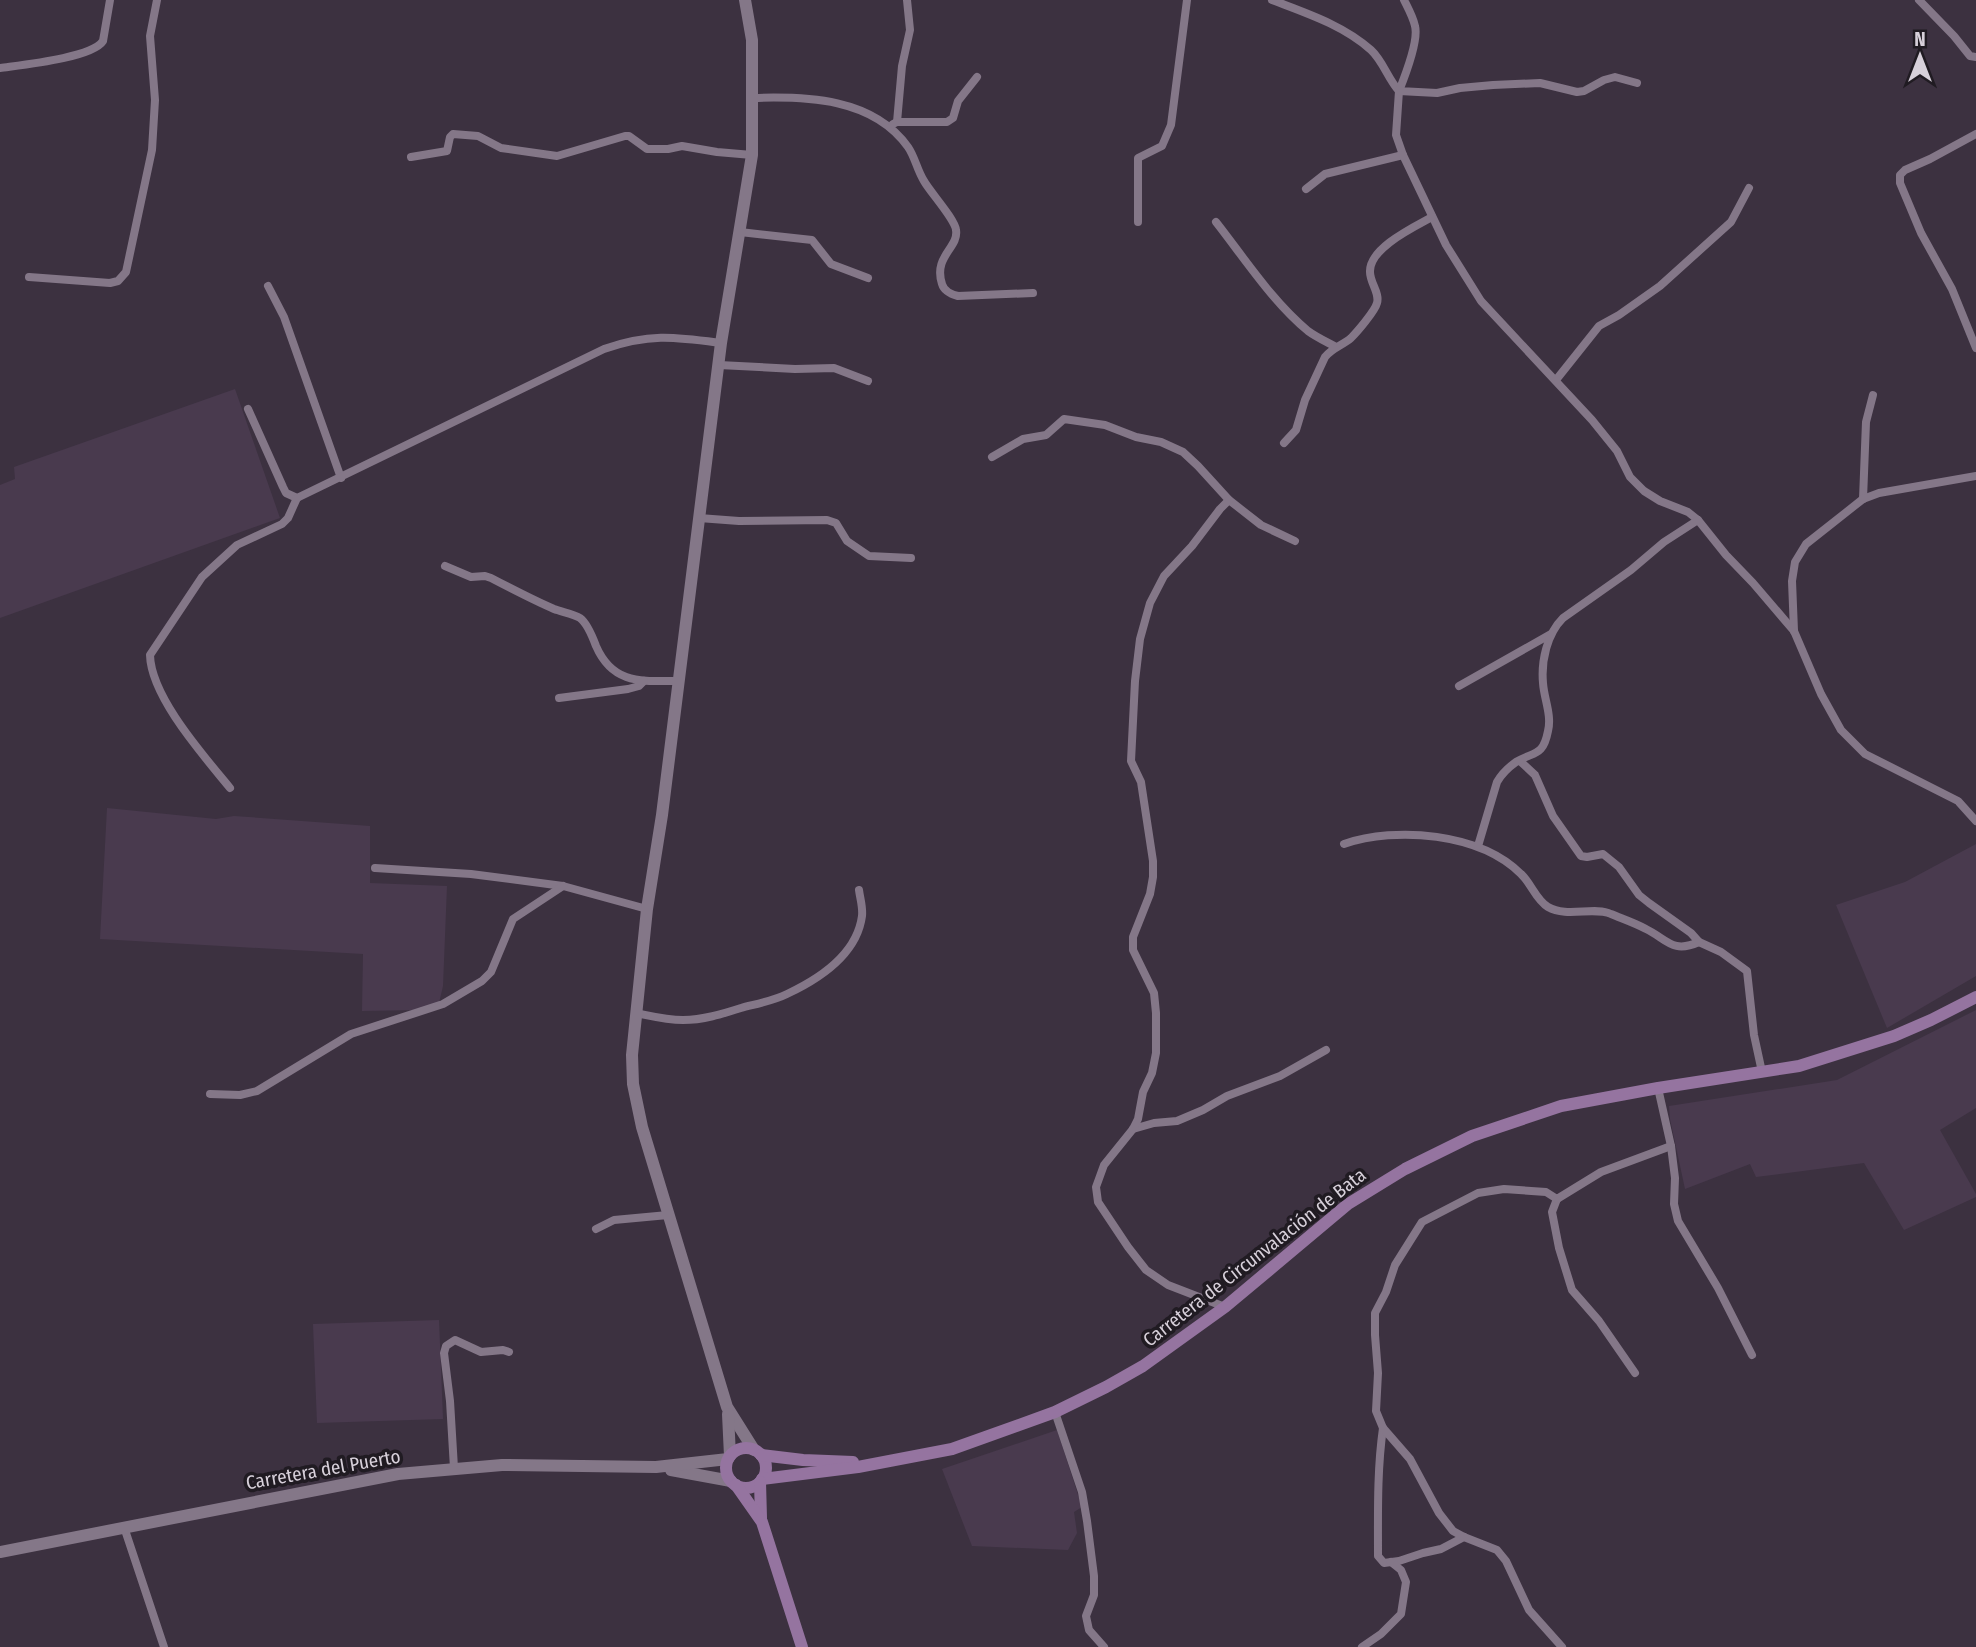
<svg xmlns="http://www.w3.org/2000/svg" width="1976" height="1647" font-family="'Fira Sans Condensed',sans-serif">
  <style>
    .built { fill: #493a4e }
    .lines { fill: none; stroke-linecap: round; stroke-linejoin: round }
    .minor { stroke: #847788; stroke-width: 8 }
    .secondary { stroke: #847788; stroke-width: 12 }
    .primary { stroke: #9574a0; stroke-width: 12 }
    .labels { text-anchor: middle; stroke-width: 7; stroke-linejoin: round; paint-order: stroke }
    .street-label { font-size: 19px; fill: #d7d0da; stroke: #201b22 }
  </style>
  <rect width="100%" height="100%" fill="#3c3140"/>
  <g class="built">
    <polygon points="235,389 280,518 0,618 0,485 15,479 14,467"/>
    <polygon points="107,808 216,819 234,816 370,826 370,883 447,886 443,986 439,1003 419,1010 362,1011 363,954 100,939"/>
    <polygon points="1976,844 1976,976 1887,1028 1836,905 1905,882"/>
    <polygon points="1976,1010 1976,1108 1940,1130 1976,1194 1976,1197 1904,1230 1864,1163 1756,1177 1750,1164 1685,1189 1670,1119 1669,1106 1837,1080"/>
    <polygon points="439,1320 443,1419 317,1423 313,1324"/>
    <polygon points="1057,1430 1082,1507 1074,1512 1077,1533 1068,1550 972,1546 942,1469"/>
  </g>
  <g class="lines">
    <g class="minor">
      <path d="M 1272,0 C 1306,13 1343,25 1371,50 C 1383,61 1388,79 1399,91 L 1396,135 L 1403,155 L 1446,245 L 1481,301 L 1592,420 L 1617,451 L 1630,477 L 1644,491 L 1660,501 L 1688,512 L 1698,520 L 1726,555 L 1753,583 L 1794,631 L 1821,694 L 1841,730 L 1865,754 L 1958,801 L 1976,821"/>
      <path d="M 1404,0 C 1408,8 1413,17 1415,26 C 1419,41 1405,76 1399,91 L 1437,93 L 1460,88 L 1493,85 L 1540,83 L 1577,92 L 1584,91 L 1604,80 L 1615,77 L 1637,83"/>
      <polyline points="1919,0 1954,36 1970,56 1976,57"/>
      <path d="M 0,68 C 21,65 92,58 103,41 L 110,0"/>
      <path d="M 752,98 C 807,96 873,98 908,147 C 915,157 917,170 924,181 C 930,192 955,219 956,230 C 959,248 933,256 942,284 C 944,291 950,294 958,296 L 1033,293"/>
      <polyline points="897,122 902,66 910,30 907,0"/>
      <polyline points="893,124 897,122 947,122 953,118 958,101 977,77"/>
      <polyline points="1976,134 1930,159 1905,170 1900,175 1900,183 1921,233 1952,289 1976,348"/>
      <polyline points="411,157 447,151 450,137 453,134 478,136 501,148 557,156 625,136 629,136 647,149 668,149 682,146 717,152 752,155"/>
      <polyline points="1306,189 1325,174 1403,155"/>
      <polyline points="1138,222 1138,158 1162,146 1171,125 1187,0"/>
      <path d="M 1216,222 C 1245,259 1272,301 1308,331 C 1316,337 1327,342 1336,347"/>
      <polyline points="740,232 812,240 831,264 868,278"/>
      <polyline points="29,277 110,283 118,281 126,272 152,150 155,100 150,36 157,0"/>
      <polyline points="268,286 284,317 341,478"/>
      <polyline points="719,365 795,369 834,368 868,381"/>
      <polyline points="1556,380 1599,326 1619,315 1660,286 1731,222 1749,188"/>
      <path d="M 248,409 L 283,487 L 286,493 L 297,498 L 604,349 C 650,333 675,337 721,343"/>
      <path d="M 1284,443 L 1296,430 L 1305,400 L 1325,357 C 1332,348 1343,345 1351,338 C 1357,332 1375,311 1377,303 C 1380,293 1370,283 1370,272 C 1369,248 1414,227 1432,217"/>
      <polyline points="992,457 1023,439 1046,435 1064,419 1105,425 1136,437 1161,442 1183,452 1198,466 1229,500 1261,525 1295,541"/>
      <polyline points="1863,499 1866,422 1873,395"/>
      <polyline points="699,518 739,521 827,520 836,523 847,541 869,556 911,558"/>
      <path d="M 445,566 L 471,577 L 485,576 L 491,578 C 512,589 533,600 554,609 C 562,612 574,614 580,618 C 587,623 593,638 596,646 C 613,685 642,681 678,681"/>
      <polyline points="1794,631 1792,581 1795,562 1806,544 1863,499 1879,493 1976,476"/>
      <polyline points="1459,686 1551,634"/>
      <polyline points="559,698 628,689 639,686 644,681"/>
      <polyline points="1520,761 1535,775 1553,816 1581,856 1587,857 1603,854 1619,867 1639,895 1649,903 1691,933 1699,942 1721,952 1747,971 1754,1035 1762,1072"/>
      <path d="M 230,788 C 204,756 151,697 150,655 L 202,577 L 237,545 L 282,524 L 288,518 L 297,498"/>
      <path d="M 1344,844 C 1396,826 1480,833 1521,874 C 1531,883 1536,900 1548,907 C 1567,918 1594,906 1611,914 C 1623,919 1635,923 1646,929 C 1667,939 1672,954 1699,942"/>
      <path d="M 1478,846 L 1497,782 C 1501,775 1509,767 1516,762 C 1534,751 1543,757 1548,731 C 1552,715 1544,699 1543,683 C 1541,661 1547,634 1563,618 L 1631,570 L 1664,542 L 1698,520"/>
      <polyline points="375,868 471,874 563,886 647,909"/>
      <path d="M 636,1013 C 651,1016 667,1020 683,1020 C 703,1020 722,1014 741,1008 C 756,1004 773,1001 787,994 C 819,979 857,954 862,916 C 863,907 860,898 859,890"/>
      <polyline points="1658,1088 1671,1146 1675,1178 1674,1204 1678,1221 1718,1288 1752,1355"/>
      <polyline points="210,1094 240,1095 257,1091 351,1034 443,1004 482,981 491,972 513,919 563,886"/>
      <polyline points="1133,1129 1154,1123 1177,1121 1203,1110 1227,1096 1280,1076 1326,1050"/>
      <polyline points="1557,1199 1552,1212 1559,1248 1572,1290 1599,1321 1635,1373"/>
      <polyline points="596,1229 614,1220 668,1215"/>
      <polyline points="1225,1307 1168,1285 1146,1270 1128,1247 1098,1202 1096,1187 1104,1165 1133,1129 1138,1119 1143,1092 1152,1073 1156,1053 1156,1013 1154,993 1133,950 1133,937 1150,894 1153,877 1153,861 1141,782 1131,761 1135,681 1140,639 1150,603 1164,576 1192,546 1220,509 1229,500"/>
      <polyline points="1055,1412 1082,1492 1087,1521 1094,1576 1094,1595 1086,1616 1089,1630 1104,1647"/>
      <path d="M 1383,1428 C 1377,1470 1378,1513 1378,1556 L 1384,1563 L 1399,1561 L 1423,1553 L 1441,1549 L 1464,1537"/>
      <polyline points="454,1468 450,1401 444,1353 446,1346 455,1340 481,1352 503,1350 509,1352"/>
      <polyline points="124,1527 164,1647"/>
      <polyline points="1362,1647 1381,1634 1401,1614 1406,1582 1401,1570 1391,1562"/>
      <polyline points="1562,1647 1529,1610 1506,1561 1497,1550 1464,1537 1453,1531 1439,1513 1410,1459 1383,1428 1376,1411 1378,1373 1375,1335 1375,1313 1386,1292 1395,1265 1422,1222 1478,1193 1504,1189 1546,1192 1557,1199 1601,1172 1671,1146"/>
    </g>
    <g class="secondary">
      <polyline points="745,0 752,40 752,155 721,343 662,815 647,909 632,1055 633,1084 642,1127 727,1407 754,1450"/>
      <polyline points="728,1414 730,1456"/>
      <polyline points="671,1470 731,1481"/>
      <polyline points="0,1552 398,1474 502,1465 656,1467 728,1459"/>
    </g>
    <g class="primary">
      <circle cx="746" cy="1468" r="20"/>
      <polyline points="761,1455 803,1460 853,1462"/>
      <polyline points="762,1479 858,1467 952,1449 1055,1412 1106,1387 1143,1366 1225,1307 1348,1204 1405,1169 1472,1136 1561,1106 1658,1088 1799,1066 1894,1036 1931,1020 1976,997"/>
      <polyline points="760,1482 761,1518"/>
      <polyline points="736,1485 762,1522 802,1647"/>
    </g>
  </g>
  <g class="labels">
    <g class="street-label">
      <text transform="translate(1254 1257) rotate(-38)" y="7">Carretera de Circunvalación de Bata</text>
      <text transform="translate(323 1469) rotate(-10)" y="7">Carretera del Puerto</text>
    </g>
  </g>
  <g transform="translate(1920 56)" stroke="#201b22" stroke-width="5" paint-order="stroke">
  <path d="M0-5L12 26L0 18L-12 26Z" fill="#d7d0da"/>
  <text y="-10" font-size="19" font-weight="bold" text-anchor="middle" fill="#d7d0da">N</text>
  </g>
</svg>
